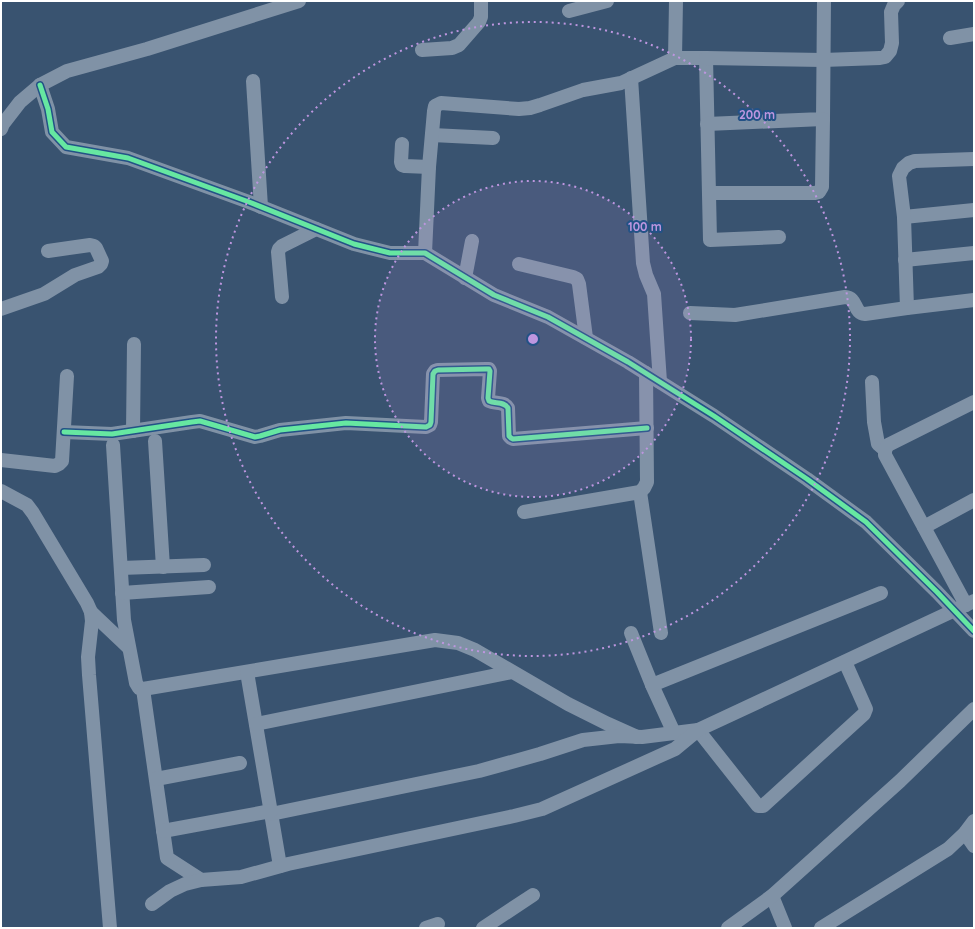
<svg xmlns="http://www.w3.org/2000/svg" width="975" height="929" font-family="Quicksand,sans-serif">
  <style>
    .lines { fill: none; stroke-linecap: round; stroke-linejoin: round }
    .minor { stroke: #8092a6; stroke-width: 14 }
    .cycleway-casing { stroke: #235286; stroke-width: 8 }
    .cycleway { stroke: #66e7a1; stroke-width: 5 }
    .ring { fill: none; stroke: #bd96df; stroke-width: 2; stroke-dasharray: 2 4 }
    .centre { fill: #bd96df; stroke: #235286; stroke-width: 2 }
    .ring-label { font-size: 12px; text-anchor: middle; font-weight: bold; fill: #bd96df; stroke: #235286; stroke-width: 4; stroke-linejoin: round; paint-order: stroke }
  </style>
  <rect width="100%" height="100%" fill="#395370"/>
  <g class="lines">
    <g class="minor">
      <polyline points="676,1 675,58 706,58 710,240 779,237"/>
      <polyline points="569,11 607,1"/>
      <polyline points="950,38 974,34"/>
      <polyline points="422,50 452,48 459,45 479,22 481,17 481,1"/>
      <polyline points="706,58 823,60 880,58 885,57 890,51 892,43 891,12 894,5 898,1"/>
      <polyline points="631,78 643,263 646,275 654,294 660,382"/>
      <polyline points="253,81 261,207"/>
      <polyline points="40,85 48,109 52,132 66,147 128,158 249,202 354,244 390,253 425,253 494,295 548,317 628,362 714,416 807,479 866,522 937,592 974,631"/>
      <polyline points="707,124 823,119 824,1"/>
      <polyline points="1,129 3,124 20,102 40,85 67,71 147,49 299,1"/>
      <polyline points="432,135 493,138"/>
      <polyline points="402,144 401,162 402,165 405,166 429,167"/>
      <polyline points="709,193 815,193 819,192 822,187 823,119"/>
      <polyline points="904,217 974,210"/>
      <polyline points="425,253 429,167 434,111 435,106 441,103 519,109 530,108 540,105 583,90 621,83 675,58"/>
      <polyline points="905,260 974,253"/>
      <polyline points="519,264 573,277 577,279 579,284 586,338"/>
      <polyline points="465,278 472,241"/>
      <polyline points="282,297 278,252 279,249 282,246 316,229"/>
      <polyline points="907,308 904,217 899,176 903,168 909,163 915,161 974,159"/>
      <polyline points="1,309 44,294 75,275 98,267 101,264 102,261 96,248 94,246 90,245 48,251"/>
      <path d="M 690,313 L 735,315 L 845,297 C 858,298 853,313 865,314 L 907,308 L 974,300"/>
      <polyline points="872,382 874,422 878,444 885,450"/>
      <polyline points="133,431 134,344"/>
      <path d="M 64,432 L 112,434 L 192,422 L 200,421 L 255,437 L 260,436 L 280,430 L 346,423 L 426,427 L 430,425 L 431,422 L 433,374 L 435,371 L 438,370 L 486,369 L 489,369 L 490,371 L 488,398 L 489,401 C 495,404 504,401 508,408 L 509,436 L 511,438 L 513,439 L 647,428"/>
      <polyline points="155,441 163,567"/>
      <polyline points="113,445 124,620 136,683 139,688 143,689 435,640 458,643 475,650 568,704 608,724 637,737"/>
      <polyline points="1,460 55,466 59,464 62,461 67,376"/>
      <polyline points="1,491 27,505 33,513 87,603 91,612 92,621 88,657 89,675 110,928"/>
      <polyline points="640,492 661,633"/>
      <polyline points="524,512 640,492 644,488 647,482 646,373"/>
      <polyline points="924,527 974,500"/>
      <polyline points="121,568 204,565"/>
      <polyline points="122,593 209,587"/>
      <polyline points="966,605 885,455 885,450 888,445 974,402"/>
      <polyline points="91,612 129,648"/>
      <polyline points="631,633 652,685 674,733"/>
      <polyline points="247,672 280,866"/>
      <polyline points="652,685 881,593"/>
      <polyline points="143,689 167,858 201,880"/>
      <polyline points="256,724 512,672"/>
      <polyline points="156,779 240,763"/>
      <polyline points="271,814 479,771 540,754 583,740 619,736 642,737 698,730 758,806 763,806 864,714 866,709 846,664 845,662"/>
      <polyline points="163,831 271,811"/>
      <polyline points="965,833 974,846"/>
      <polyline points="772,896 785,928"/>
      <polyline points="152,904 170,891 185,884 201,880 241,877 288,864 514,816 542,809 675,749 698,730 955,610 974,601"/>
      <polyline points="426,928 438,924"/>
      <polyline points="483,928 533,895"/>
      <polyline points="728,928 772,896 900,781 974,709"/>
      <polyline points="821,928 948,849 965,833 974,821"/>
    </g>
    <g class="cycleway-casing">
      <g id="cycleway">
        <polyline points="40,85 48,109 52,132 66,147 128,158 249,202 354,244 390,253 425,253 494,295 548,317 628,362 714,416 807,479 866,522 937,592 974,631"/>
        <path d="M 64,432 L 112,434 L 192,422 L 200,421 L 255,437 L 260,436 L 280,430 L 346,423 L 426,427 L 430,425 L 431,422 L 433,374 L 435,371 L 438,370 L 486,369 L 489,369 L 490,371 L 488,398 L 489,401 C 495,404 504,401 508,408 L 509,436 L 511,438 L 513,439 L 647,428"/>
      </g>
    </g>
    <use href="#cycleway" class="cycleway"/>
  </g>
  <circle cx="533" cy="339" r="158" fill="#bd96df" fill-opacity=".12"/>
  <g class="ring">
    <circle cx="533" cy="339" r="158"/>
    <circle cx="533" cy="339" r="317"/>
  </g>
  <circle cx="533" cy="339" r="6" class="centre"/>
  <g class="ring-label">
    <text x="757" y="119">200 m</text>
    <text x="645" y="231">100 m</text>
  </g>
  <rect width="975" height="929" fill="none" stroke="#ffffff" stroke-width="4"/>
</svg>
